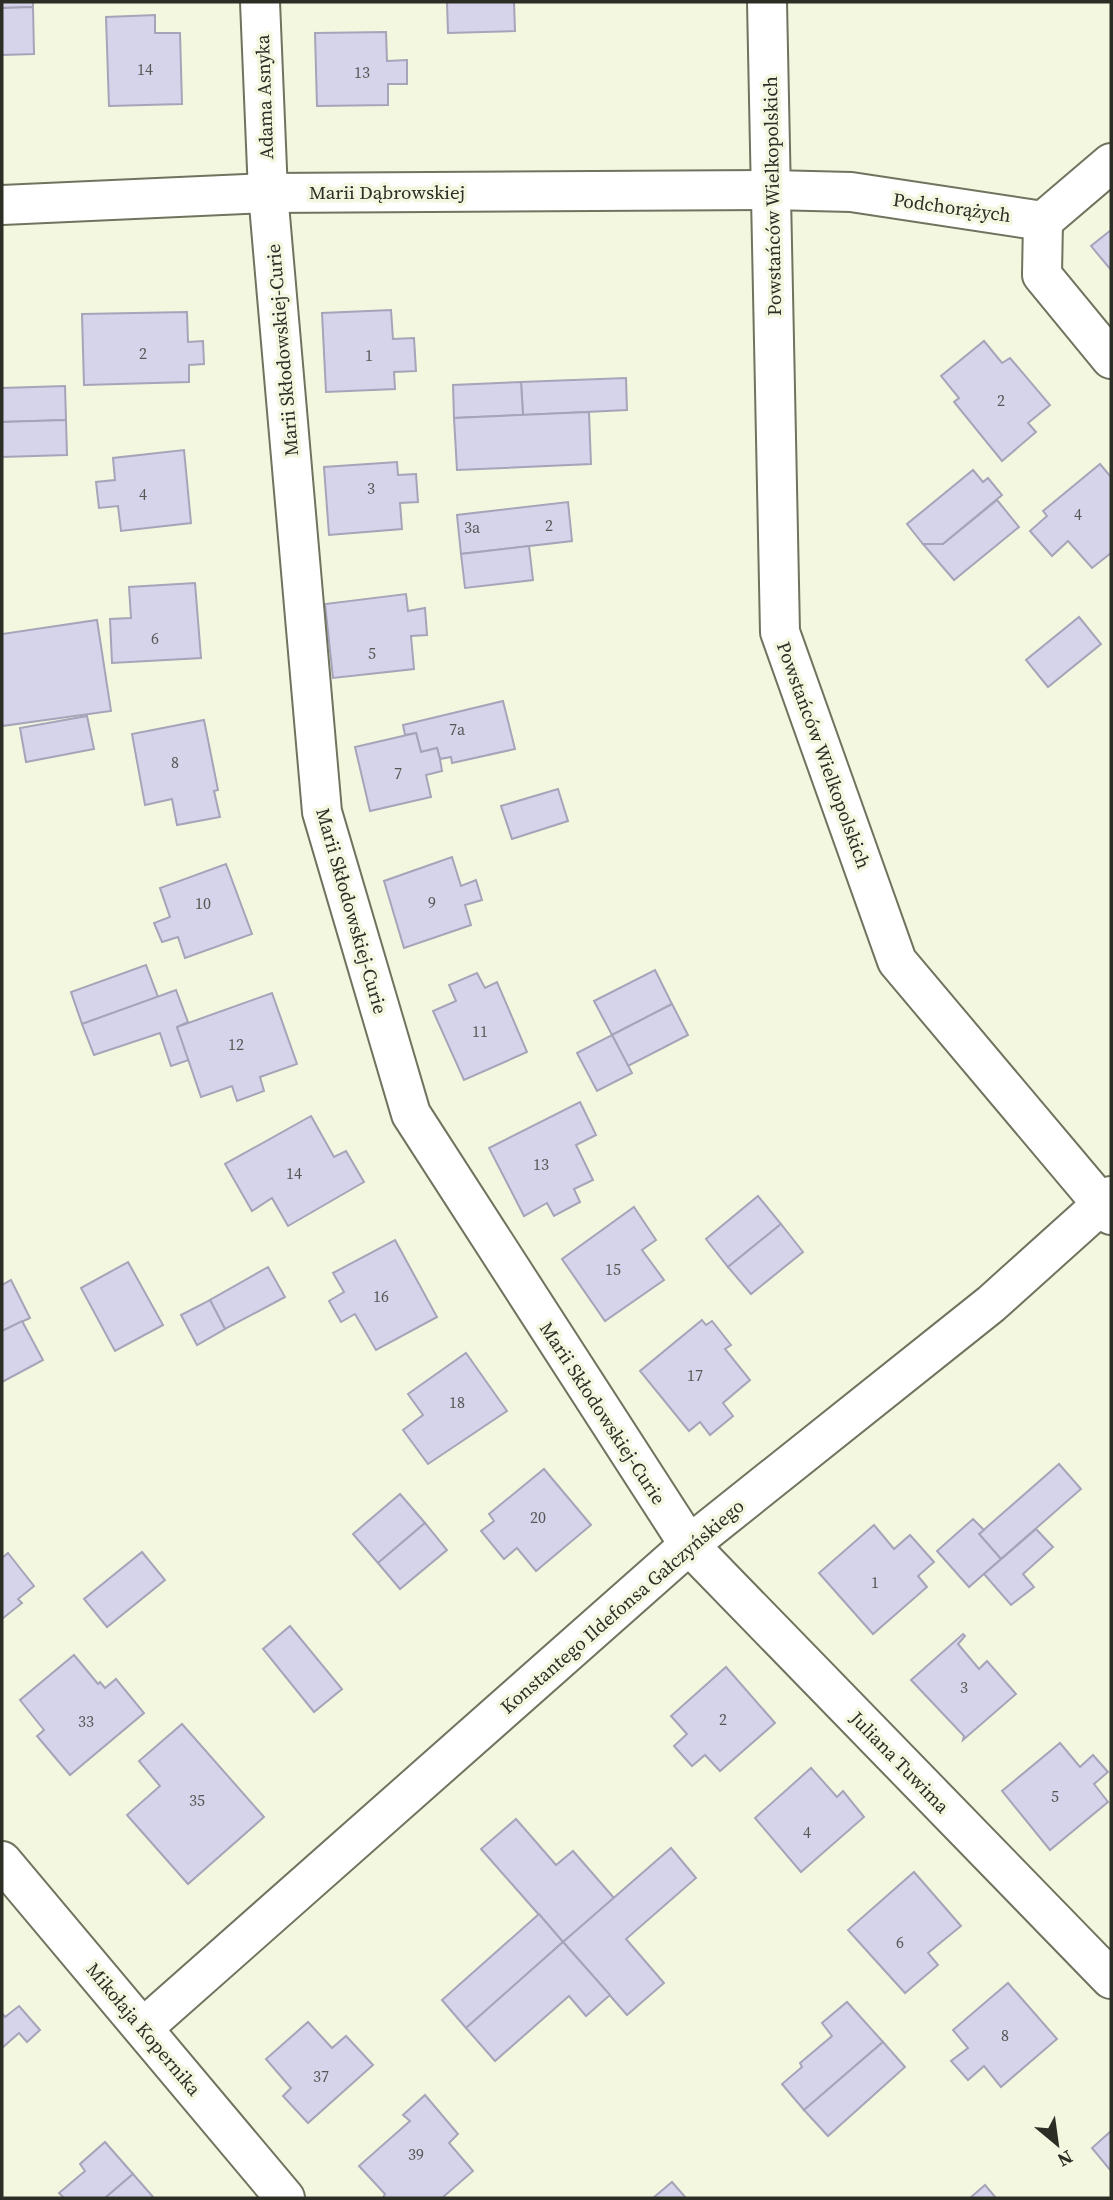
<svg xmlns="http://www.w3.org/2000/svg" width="1113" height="2200" font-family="'Source Serif 4',serif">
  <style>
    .building { fill: #d6d4eb; stroke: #a5a4b9; stroke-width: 2 }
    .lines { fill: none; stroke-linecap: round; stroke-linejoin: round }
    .minor-casing { stroke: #70735e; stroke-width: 42 }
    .minor { stroke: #fff; stroke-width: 38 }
    .labels { text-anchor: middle; stroke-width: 7; stroke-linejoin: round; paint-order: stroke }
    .number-label { font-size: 16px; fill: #565856 }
    .street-label { font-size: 19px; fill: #2c2e25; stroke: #f3f7df }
  </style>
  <rect width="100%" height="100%" fill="#f3f7df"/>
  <g class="building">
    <polygon points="2,2 33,2 33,7 2,8"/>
    <polygon points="447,2 514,2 515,31 448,33"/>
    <polygon points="33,7 34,54 2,55 2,8"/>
    <polygon points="155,15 155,33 180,33 182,104 109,106 106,17"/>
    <polygon points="386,32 387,61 407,60 407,84 388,84 388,105 317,106 315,33"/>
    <polygon points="1111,230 1111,270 1091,246"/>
    <polygon points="391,310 393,339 414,338 416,371 394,372 395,389 326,392 322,313"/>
    <polygon points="187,312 188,342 203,341 204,364 189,365 189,382 84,385 82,314"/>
    <polygon points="984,341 1002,363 1010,358 1050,405 1028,423 1036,432 1002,461 954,402 959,398 941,376"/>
    <polygon points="626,378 627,410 523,415 521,382"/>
    <polygon points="521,382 523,415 454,418 453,385"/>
    <polygon points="65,386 66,420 2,422 2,388"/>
    <polygon points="589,412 591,464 457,470 454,418"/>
    <polygon points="66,420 67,455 2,457 2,422"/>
    <polygon points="184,450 191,523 121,531 118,506 99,508 96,482 115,480 113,458"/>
    <polygon points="397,462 398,475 416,474 418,502 400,503 402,529 329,535 324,467"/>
    <polygon points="1100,464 1111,477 1111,553 1092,568 1068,541 1052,556 1030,531 1047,516 1043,511"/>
    <polygon points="973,470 983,482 988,478 1002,495 943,544 923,544 907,524"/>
    <polygon points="997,500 1019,527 954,580 923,544 943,544"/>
    <polygon points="568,502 572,541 461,554 457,515"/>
    <polygon points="529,546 533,580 465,588 461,554"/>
    <polygon points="195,583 201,658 112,663 110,619 131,618 129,587"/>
    <polygon points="406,594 408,611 425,608 427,635 411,636 414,669 333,678 325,604"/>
    <polygon points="1079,617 1101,644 1048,687 1026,660"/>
    <polygon points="97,620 111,711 2,726 2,634"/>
    <polygon points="503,701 515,749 452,763 451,757 440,759 437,748 421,752 416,733 405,735 403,725"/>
    <polygon points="87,716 94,749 26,762 20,728"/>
    <polygon points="204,720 218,790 214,791 220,817 177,825 172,799 145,805 132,734"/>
    <polygon points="416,733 421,752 437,748 440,759 442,771 426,775 431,797 370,811 355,747"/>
    <polygon points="558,789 568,821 512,839 501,806"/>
    <polygon points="452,857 461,886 476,880 482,900 465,905 471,925 404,948 384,881"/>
    <polygon points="226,864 252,934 185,958 178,937 162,942 154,923 170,917 160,888"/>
    <polygon points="146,965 158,997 82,1024 71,992"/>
    <polygon points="655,970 672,1004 612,1035 594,1001"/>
    <polygon points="477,973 485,988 497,982 527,1052 464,1080 433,1011 456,1001 449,985"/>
    <polygon points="176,990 188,1022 177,1027 189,1060 171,1066 160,1033 94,1055 82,1024"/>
    <polygon points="272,993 297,1064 260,1077 264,1091 237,1101 232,1086 201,1097 177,1027"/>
    <polygon points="672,1004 688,1035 628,1066 612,1035"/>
    <polygon points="612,1035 632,1073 597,1091 577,1053"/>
    <polygon points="580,1102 596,1135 576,1145 593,1180 574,1189 580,1202 554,1216 547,1203 524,1216 489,1148"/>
    <polygon points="311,1116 334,1157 346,1151 364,1182 288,1226 272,1198 252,1211 225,1164"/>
    <polygon points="758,1196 781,1224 728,1267 706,1239"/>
    <polygon points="634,1207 656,1240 642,1250 664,1280 605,1321 562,1259"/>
    <polygon points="781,1224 803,1252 751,1294 728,1267"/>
    <polygon points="395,1240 437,1317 376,1350 355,1314 341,1322 329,1301 344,1292 333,1273"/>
    <polygon points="128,1262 163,1325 115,1351 81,1288"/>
    <polygon points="268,1267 285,1297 225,1329 210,1300"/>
    <polygon points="11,1280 30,1318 2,1331 2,1285"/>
    <polygon points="210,1300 225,1329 197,1345 181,1315"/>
    <polygon points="702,1320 706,1325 712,1321 731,1345 725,1349 750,1380 723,1403 733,1416 710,1435 700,1422 689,1431 640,1371"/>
    <polygon points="22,1321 43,1360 2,1382 2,1331"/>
    <polygon points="466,1353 507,1411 428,1464 403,1430 423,1415 408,1394"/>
    <polygon points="1059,1464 1081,1489 1001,1559 979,1534"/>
    <polygon points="544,1469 591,1525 536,1571 517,1548 504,1559 481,1531 494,1521 489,1514"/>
    <polygon points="400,1494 425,1523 378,1563 353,1534"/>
    <polygon points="973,1519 984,1530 979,1534 1001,1559 969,1587 937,1551"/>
    <polygon points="425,1523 447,1550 400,1589 378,1563"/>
    <polygon points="874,1525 894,1549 910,1535 934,1562 918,1576 927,1587 873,1634 819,1573"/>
    <polygon points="1036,1529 1053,1547 1023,1574 1034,1587 1011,1605 984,1574"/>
    <polygon points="142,1552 165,1580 107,1627 84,1599"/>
    <polygon points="8,1553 34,1586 18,1599 22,1603 2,1619 2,1558"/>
    <polygon points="290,1626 342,1689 314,1712 263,1649"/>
    <polygon points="963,1634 965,1636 958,1644 979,1669 987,1661 1016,1694 963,1740 964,1736 911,1680"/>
    <polygon points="74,1655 98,1684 100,1682 105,1688 116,1679 144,1713 70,1775 37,1736 44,1730 20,1700"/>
    <polygon points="726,1667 775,1723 720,1771 705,1755 692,1766 674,1746 687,1734 671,1716"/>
    <polygon points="182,1724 264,1817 188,1884 127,1815 160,1786 139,1761"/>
    <polygon points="1060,1743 1080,1767 1093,1755 1108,1772 1094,1784 1108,1802 1050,1850 1002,1791"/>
    <polygon points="811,1768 837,1797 843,1791 864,1817 801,1872 755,1818"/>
    <polygon points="516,1819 556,1865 573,1851 614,1898 563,1942 481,1849"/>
    <polygon points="671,1848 696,1878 626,1939 664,1983 627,2015 563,1942"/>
    <polygon points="914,1872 961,1926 928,1953 938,1965 905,1993 848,1930"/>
    <polygon points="539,1914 563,1942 466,2028 442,2000"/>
    <polygon points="563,1942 610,1995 586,2016 569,1996 495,2061 466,2028"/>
    <polygon points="1008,1983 1057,2039 1001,2087 984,2066 968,2080 951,2061 968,2048 953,2030"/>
    <polygon points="847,2002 883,2042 804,2110 782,2084 802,2067 800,2063 832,2036 822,2023"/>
    <polygon points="19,2006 40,2030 27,2042 19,2033 2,2048 2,2013 5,2017"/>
    <polygon points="308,2022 332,2048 346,2036 373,2065 308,2123 283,2096 291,2088 266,2059"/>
    <polygon points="883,2042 905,2067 828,2136 804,2110"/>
    <polygon points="425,2095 458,2134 449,2143 473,2171 442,2198 383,2198 385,2194 359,2166 410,2121 403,2115"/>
    <polygon points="1111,2131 1111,2171 1092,2148"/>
    <polygon points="105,2142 133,2174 105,2198 64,2198 59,2193 85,2171 80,2164"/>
    <polygon points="133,2174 154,2198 105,2198"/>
    <polygon points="672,2182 686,2198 653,2198"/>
    <polygon points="985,2185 996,2198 970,2198"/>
  </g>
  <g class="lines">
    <g class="minor-casing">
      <g id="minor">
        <polyline points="260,2 268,193 322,812 411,1114 689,1545 1111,1979"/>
        <polyline points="767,2 780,632 897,961 1111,1215"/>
        <polyline points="2,205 268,193 772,190 851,192 1043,221 1111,163"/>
        <polyline points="1043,221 1042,275 1111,359"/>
        <polyline points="2,1861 285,2198"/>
        <polyline points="143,2028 689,1545 991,1304 1111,1196"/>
      </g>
    </g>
    <use href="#minor" class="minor"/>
  </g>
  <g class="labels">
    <g class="number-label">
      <text x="145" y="75">14</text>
      <text x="362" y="78">13</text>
      <text x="143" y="359">2</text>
      <text x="369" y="361">1</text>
      <text x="1001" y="406">2</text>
      <text x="371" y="494">3</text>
      <text x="143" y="500">4</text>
      <text x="1078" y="520">4</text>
      <text x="549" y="531">2</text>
      <text x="472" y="533">3a</text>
      <text x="155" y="644">6</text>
      <text x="372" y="659">5</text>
      <text x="457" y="735">7a</text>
      <text x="175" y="768">8</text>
      <text x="398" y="779">7</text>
      <text x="432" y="908">9</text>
      <text x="203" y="909">10</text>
      <text x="480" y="1037">11</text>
      <text x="236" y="1050">12</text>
      <text x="541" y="1170">13</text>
      <text x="294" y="1179">14</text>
      <text x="613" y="1275">15</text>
      <text x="381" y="1302">16</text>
      <text x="695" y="1381">17</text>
      <text x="457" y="1408">18</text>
      <text x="538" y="1523">20</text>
      <text x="875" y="1588">1</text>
      <text x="964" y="1693">3</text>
      <text x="723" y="1725">2</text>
      <text x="86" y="1727">33</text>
      <text x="1055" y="1802">5</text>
      <text x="197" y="1806">35</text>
      <text x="807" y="1838">4</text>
      <text x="900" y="1948">6</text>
      <text x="1005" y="2041">8</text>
      <text x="321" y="2082">37</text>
      <text x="416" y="2160">39</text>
    </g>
    <g class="street-label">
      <text transform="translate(264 97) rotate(-92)" y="7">Adama Asnyka</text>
      <text x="387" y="199">Marii Dąbrowskiej</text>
      <text transform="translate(772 196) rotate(-91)" y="7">Powstańców Wielkopolskich</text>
      <text transform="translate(952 207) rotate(8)" y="7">Podchorążych</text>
      <text transform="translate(282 350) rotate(-95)" y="7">Marii Skłodowskiej-Curie</text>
      <text transform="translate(824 755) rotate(70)" y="7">Powstańców Wielkopolskich</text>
      <text transform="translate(352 911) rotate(74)" y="7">Marii Skłodowskiej-Curie</text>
      <text transform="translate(603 1413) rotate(57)" y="7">Marii Skłodowskiej-Curie</text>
      <text transform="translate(622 1606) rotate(-41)" y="7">Konstantego Ildefonsa Gałczyńskiego</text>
      <text transform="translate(900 1762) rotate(46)" y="7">Juliana Tuwima</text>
      <text transform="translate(144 2029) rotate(50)" y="7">Mikołaja Kopernika</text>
    </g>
  </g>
  <rect width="1113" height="2200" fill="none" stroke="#2c2e25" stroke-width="7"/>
  <g transform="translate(1057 2144) rotate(151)" stroke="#f3f7df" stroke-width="5" paint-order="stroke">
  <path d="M0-5L12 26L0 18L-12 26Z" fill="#2c2e25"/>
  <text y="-10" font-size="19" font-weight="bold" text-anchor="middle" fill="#2c2e25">N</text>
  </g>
</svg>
